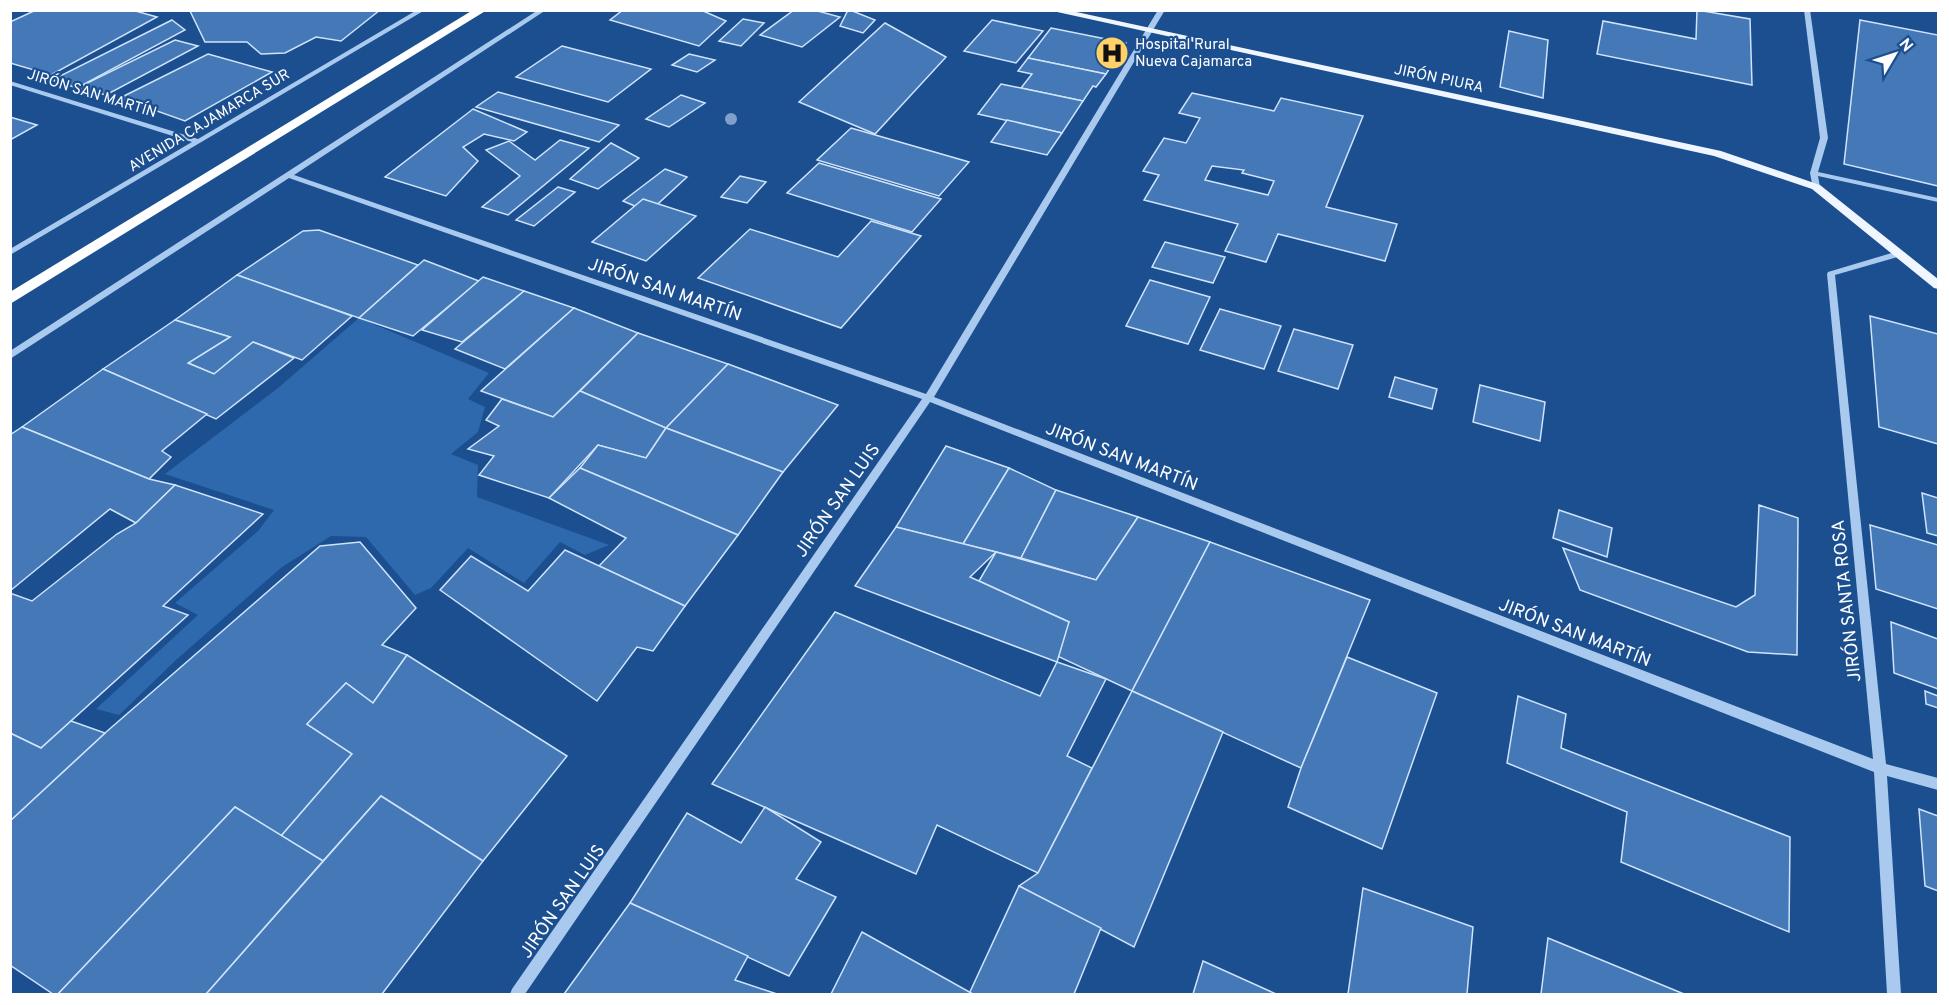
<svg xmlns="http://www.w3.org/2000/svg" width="1949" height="1005" font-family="Overpass,sans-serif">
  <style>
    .green { fill: #2e69ad }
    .building { fill: #4478b7; stroke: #cfe3fa; stroke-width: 1.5; fill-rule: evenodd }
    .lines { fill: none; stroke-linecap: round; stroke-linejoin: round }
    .minor { fill: #a9c9ee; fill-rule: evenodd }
    .major { fill: #f0f6ff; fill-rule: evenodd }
    .highway { fill: #fff; fill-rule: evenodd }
    .tree { fill: #7ea0ca }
    .labels { text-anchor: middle; stroke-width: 4.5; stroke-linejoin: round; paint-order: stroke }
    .far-poi-label { font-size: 15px; fill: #fff; stroke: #1b4f8f; text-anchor: start }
    .far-street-label { font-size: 15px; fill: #fff; stroke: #1b4f8f }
    .street-label { font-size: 18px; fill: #fff; stroke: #1b4f8f }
  </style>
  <rect width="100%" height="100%" fill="#1b4f8f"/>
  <polygon class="green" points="359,318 489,373 468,399 485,407 478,432 451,454 478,465 477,497 609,545 585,555 560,542 524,583 468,548 431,588 415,595 366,537 331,536 282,567 176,660 119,715 96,709 198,615 175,603 258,531 274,510 165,474 278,388"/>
  <g class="building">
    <polygon points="36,10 132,10 157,17 51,75 10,63 10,22"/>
    <polygon points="380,10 341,41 316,37 285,53 261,54 247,42 205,42 190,11"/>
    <polygon points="623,10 701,10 726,21 699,46 610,20"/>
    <polygon points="794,10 814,10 840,17 802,47 760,35"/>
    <polygon points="848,10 850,10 875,20 863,33 840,26"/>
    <polygon points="1697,10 1750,19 1752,85 1597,54 1603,21 1696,39"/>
    <polygon points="743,19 764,23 741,46 719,41"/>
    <polygon points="172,20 185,30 77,88 52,80"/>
    <polygon points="992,20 1043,31 1016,63 964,51"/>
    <polygon points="1860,20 1938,35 1938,186 1844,164"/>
    <polygon points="885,23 946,57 875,134 799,102"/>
    <polygon points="1051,28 1126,43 1106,74 1028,58"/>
    <polygon points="1509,31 1548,40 1543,98 1500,87"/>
    <polygon points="175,40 198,46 106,95 77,88"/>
    <polygon points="562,46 651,69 608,102 516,77"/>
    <polygon points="208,54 272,72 185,121 120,98"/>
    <polygon points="689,54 715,60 697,72 672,65"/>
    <polygon points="1028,58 1106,74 1096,87 1093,86 1083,101 1021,88 1032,74 1018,71"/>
    <polygon points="1001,84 1021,88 1083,101 1062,133 978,114"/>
    <polygon points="498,92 619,125 599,142 476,107"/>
    <path d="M 1192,93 L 1274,111 L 1281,98 L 1363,116 L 1326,207 L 1397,224 L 1385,261 L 1278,234 L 1266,262 L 1225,251 L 1238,224 L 1144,200 L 1159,175 L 1143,171 L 1164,138 L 1186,143 L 1200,118 L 1179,113 ZM 1212,166 L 1244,170 L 1242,173 L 1274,181 L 1268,195 L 1205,180 Z"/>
    <polygon points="681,95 705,103 669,127 646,119"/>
    <polygon points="473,109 527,132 514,141 484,134 463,147 478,161 446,196 385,177"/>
    <polygon points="10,117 37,125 10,140"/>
    <polygon points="1007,120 1062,133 1047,155 991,142"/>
    <polygon points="851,128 969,162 939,196 817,160"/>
    <polygon points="560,140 589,148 508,215 482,207 520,176 486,150 509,141 535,160"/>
    <polygon points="611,143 639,158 598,189 570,179"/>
    <polygon points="819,163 941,199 912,232 787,193"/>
    <polygon points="665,169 687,177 649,212 623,201"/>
    <polygon points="740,176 766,182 747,203 721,197"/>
    <polygon points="558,187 575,192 534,226 516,220"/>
    <polygon points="643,199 696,216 646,261 592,242"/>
    <polygon points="871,221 921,236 841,328 698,278 750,229 838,257"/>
    <polygon points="319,230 418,265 359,318 237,275 303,231"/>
    <polygon points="1165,242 1225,257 1213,283 1152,267"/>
    <polygon points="424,260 479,281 413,336 359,318"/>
    <polygon points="237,275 352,316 302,360 253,342 214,374 188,363 230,337 175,320"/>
    <polygon points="483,277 524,291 462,342 422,330"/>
    <polygon points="1150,280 1210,297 1188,344 1126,326"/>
    <polygon points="524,291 574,308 505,369 455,349"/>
    <polygon points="574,308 638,333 553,417 481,391"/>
    <polygon points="1220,309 1281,326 1264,369 1200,350"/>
    <polygon points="1870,316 1938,334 1938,444 1879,427"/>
    <polygon points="175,320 230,337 188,363 214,374 253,342 294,358 216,419 103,369"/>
    <polygon points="1294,329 1353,345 1338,389 1278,371"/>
    <polygon points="638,333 728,364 666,428 580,391"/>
    <polygon points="728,364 838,405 783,472 666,428"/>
    <polygon points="103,369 207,414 162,451 171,457 149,479 22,427"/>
    <polygon points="1395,377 1437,389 1432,409 1389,397"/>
    <polygon points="1480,385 1545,402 1540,441 1473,422"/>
    <polygon points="580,391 666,428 646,458 598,445 549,498 479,475 494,456 468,449 499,426 486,420 502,399 553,417"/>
    <polygon points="22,427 149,479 175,485 136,523 110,509 10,591 10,435"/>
    <polygon points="666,428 783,472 738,535 580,468 598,445 646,458"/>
    <polygon points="946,446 1009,468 963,544 896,527"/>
    <polygon points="580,468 738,535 685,606 599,566 626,538 549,498"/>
    <polygon points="1009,468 1056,490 1021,558 963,544"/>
    <polygon points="175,485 263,514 163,606 188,615 41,748 10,733 10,593 32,601 117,534 136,523"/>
    <polygon points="1056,490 1138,517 1096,580 1021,558"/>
    <polygon points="1922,493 1938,498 1938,536 1927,533"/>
    <polygon points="1759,505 1798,518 1797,655 1748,652 1580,590 1563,548 1736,607 1755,595"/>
    <polygon points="1559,510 1612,528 1607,557 1553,538"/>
    <polygon points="1138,517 1210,542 1132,691 1055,655 1069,622 979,581 996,552 1096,580"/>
    <polygon points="1870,525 1938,545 1938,609 1876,589"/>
    <polygon points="896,527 996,552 970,577 1069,622 1057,662 855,586"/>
    <polygon points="360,542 416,608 382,645 407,655 373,703 346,683 307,724 352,754 281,836 235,807 58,994 53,994 10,965 10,821 105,733 320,546"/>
    <polygon points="1210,542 1370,600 1301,768 1132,691"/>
    <polygon points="565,550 685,606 653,651 637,647 597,701 440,590 471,556 528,591"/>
    <polygon points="835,612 1040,696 1057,662 1106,679 1067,756 1092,768 1038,873 937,825 916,874 712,784"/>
    <polygon points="1891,622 1938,639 1938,689 1894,673"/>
    <polygon points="407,655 567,756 483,861 381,796 323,861 281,836 352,754 307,724 346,683 373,703"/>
    <polygon points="1347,657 1437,693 1382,849 1288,807 1301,768"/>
    <polygon points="1132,691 1223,732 1134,947 1019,886 1038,873"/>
    <polygon points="1925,691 1938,696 1938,708 1926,704"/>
    <polygon points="1518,696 1566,714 1561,748 1790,837 1789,932 1621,862 1627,812 1507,763"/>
    <polygon points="71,721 105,733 10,821 10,733 41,748"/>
    <polygon points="381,796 483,861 382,994 206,994"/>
    <polygon points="235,807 323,861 206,994 58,994"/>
    <polygon points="765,807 821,842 796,879 836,897 789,976 630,903 687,813 741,843"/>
    <polygon points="1919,809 1938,816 1938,891 1925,886"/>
    <polygon points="1019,886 1101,928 1074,994 969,994"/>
    <polygon points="1363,888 1473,927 1467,994 1348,994"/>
    <polygon points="630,903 748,956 735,980 777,994 564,994"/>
    <polygon points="862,932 973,994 831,994"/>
    <polygon points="1548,938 1684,994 1541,994"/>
    <polygon points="1203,961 1276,994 1193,994"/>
  </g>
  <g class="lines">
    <g class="minor">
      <polygon points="417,10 425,10 10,255 10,249 192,142 10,85 10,81 198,139"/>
      <polygon points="538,10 546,10 294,175 926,394 1158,10 1165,10 934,397 1873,759 1827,274 1828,272 1895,252 1901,252 1901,256 1835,275 1886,764 1938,778 1938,790 1887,776 1901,994 1887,994 1874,772 930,402 525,994 510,994 512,989 922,399 289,178 10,359 10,351"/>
      <polygon points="1804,10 1810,10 1828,138 1818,172 1938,198 1938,202 1818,176 1820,187 1819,189 1813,189 1810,173 1820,138"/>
    </g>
    <polygon class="major" points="1048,10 1067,10 1721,151 1820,185 1938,279 1938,289 1934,288 1812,189 1714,156"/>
    <polygon class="highway" points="473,10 487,10 10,304 10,292"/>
  </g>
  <circle class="tree" cx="731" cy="119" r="6"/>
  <defs>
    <g id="hospital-disc" transform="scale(1.725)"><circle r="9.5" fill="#ffd166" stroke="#1b4f8f"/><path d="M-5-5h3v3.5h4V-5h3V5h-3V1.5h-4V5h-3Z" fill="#111"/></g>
  </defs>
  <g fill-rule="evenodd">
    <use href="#hospital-disc" x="1112" y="53"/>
  </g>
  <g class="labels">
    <g class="far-poi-label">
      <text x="1135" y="49">Hospital Rural<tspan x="1135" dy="17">Nueva Cajamarca</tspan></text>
    </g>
    <g class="far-street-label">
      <text transform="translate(1439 78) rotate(12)" y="5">JIRÓN PIURA</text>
      <text transform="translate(92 93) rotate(17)" y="5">JIRÓN SAN MARTÍN</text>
      <text transform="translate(209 120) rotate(-31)" y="5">AVENIDA CAJAMARCA SUR</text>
    </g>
    <g class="street-label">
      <text transform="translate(665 289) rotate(19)" y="6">JIRÓN SAN MARTÍN</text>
      <text transform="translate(1122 456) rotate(21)" y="6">JIRÓN SAN MARTÍN</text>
      <text transform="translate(837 500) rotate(-55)" y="6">JIRÓN SAN LUIS</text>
      <text transform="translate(1846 601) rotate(-96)" y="6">JIRÓN SANTA ROSA</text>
      <text transform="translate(1575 632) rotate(21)" y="6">JIRÓN SAN MARTÍN</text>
      <text transform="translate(562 901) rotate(-55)" y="6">JIRÓN SAN LUIS</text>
    </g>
  </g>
  <rect width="1949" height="1005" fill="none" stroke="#ffffff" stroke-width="24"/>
  <g transform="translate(1895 54) rotate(51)" stroke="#1b4f8f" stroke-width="4.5" paint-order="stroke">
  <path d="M0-4.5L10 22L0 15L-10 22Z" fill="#ffffff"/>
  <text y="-9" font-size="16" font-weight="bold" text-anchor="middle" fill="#ffffff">N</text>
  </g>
</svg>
